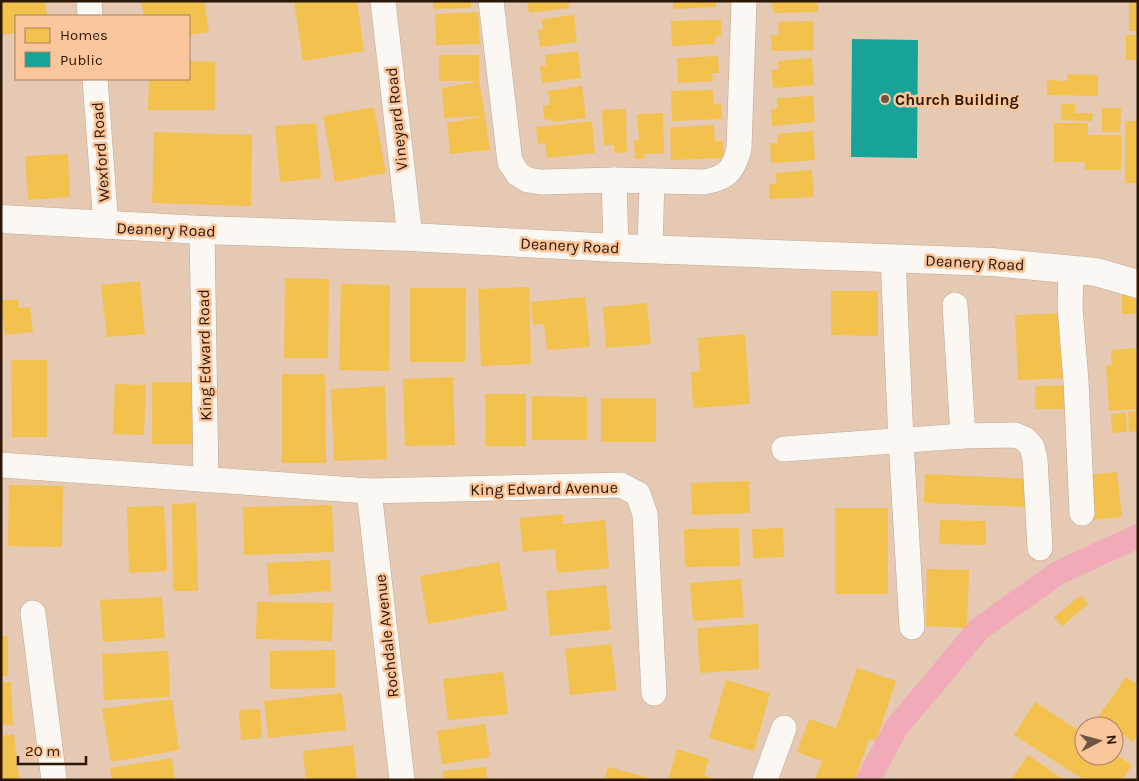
<svg xmlns="http://www.w3.org/2000/svg" width="1139" height="781" font-family="Karla,sans-serif">
  <style>
    .homes { fill: #f2c14e }
    .public { fill: #17a398 }
    .lines { fill: none; stroke-linecap: round; stroke-linejoin: round }
    .canal { stroke: #f1aab7; stroke-width: 24 }
    .minor-casing { stroke: #bea895; stroke-width: 26 }
    .tertiary-casing { stroke: #bea895; stroke-width: 29 }
    .minor { stroke: #fbf7f3; stroke-width: 25 }
    .tertiary { stroke: #fbf7f3; stroke-width: 28 }
    .poi-dot { fill: #6c5542; stroke: #fcc69c; stroke-width: 2 }
    .labels { text-anchor: middle; stroke-width: 5; stroke-linejoin: round; paint-order: stroke }
    .poi-label { font-size: 16px; font-weight: bold; fill: #2a1706; stroke: #fcc69c; text-anchor: start }
    .street-label { font-size: 16px; fill: #2a1706; stroke: #fcc69c }
  </style>
  <rect width="100%" height="100%" fill="#e6c9b2"/>
  <g class="homes">
    <polygon points="1,1 45,1 47,16 16,16 16,33 1,35"/>
    <polygon points="141,1 204,1 209,32 189,35 189,16 144,16"/>
    <polygon points="294,1 357,1 364,51 303,61"/>
    <polygon points="433,1 471,1 471,8 433,9"/>
    <polygon points="527,1 568,1 569,8 529,13"/>
    <polygon points="673,1 716,1 716,7 673,9"/>
    <polygon points="772,1 818,1 818,12 773,13"/>
    <rect x="1129" y="2" width="9" height="29"/>
    <polygon points="478,12 480,44 436,45 435,14"/>
    <polygon points="574,15 577,42 540,47 538,30 543,29 542,19"/>
    <polygon points="715,20 721,20 721,36 715,37 715,44 672,46 671,21"/>
    <polygon points="813,21 814,50 772,51 771,35 779,35 778,22"/>
    <rect x="1126" y="35" width="12" height="25"/>
    <polygon points="578,51 581,78 542,83 540,66 546,66 545,55"/>
    <rect x="439" y="55" width="40" height="26"/>
    <polygon points="718,56 719,73 712,73 713,81 678,83 677,58"/>
    <polygon points="812,58 814,85 773,88 771,70 779,69 778,61"/>
    <polygon points="189,61 215,62 215,110 148,110 149,79 189,79"/>
    <polygon points="1067,74 1098,75 1098,96 1047,95 1047,80 1067,81"/>
    <polygon points="479,81 485,116 444,118 442,88"/>
    <polygon points="582,86 586,118 552,122 551,119 544,120 543,106 550,105 548,91"/>
    <polygon points="713,90 714,104 721,104 722,119 672,121 671,91"/>
    <polygon points="813,96 815,122 772,126 771,109 778,109 777,98"/>
    <polygon points="1061,104 1075,104 1075,113 1093,113 1092,121 1061,120"/>
    <polygon points="374,107 386,173 335,182 323,116"/>
    <polygon points="1102,108 1121,108 1120,132 1102,132"/>
    <polygon points="626,109 627,152 614,153 614,145 604,145 602,110"/>
    <polygon points="663,113 664,153 644,154 645,159 635,159 634,140 639,140 637,114"/>
    <polygon points="485,116 490,150 450,154 447,123"/>
    <polygon points="592,121 595,153 547,158 545,143 538,144 536,127"/>
    <rect x="1125" y="121" width="13" height="62"/>
    <polygon points="316,123 321,178 280,182 275,126"/>
    <polygon points="1054,123 1088,123 1088,135 1122,135 1121,170 1085,170 1085,162 1054,162"/>
    <polygon points="714,125 715,141 723,141 724,158 671,160 670,127"/>
    <polygon points="813,131 815,160 771,163 770,143 778,143 777,134"/>
    <polygon points="154,132 252,135 251,206 152,203"/>
    <polygon points="68,154 70,197 28,200 25,156"/>
    <polygon points="812,170 814,197 770,199 769,184 777,183 775,173"/>
    <polygon points="285,278 329,279 328,358 284,358"/>
    <polygon points="140,281 145,334 107,337 101,285"/>
    <polygon points="341,284 390,285 389,371 339,370"/>
    <polygon points="529,287 531,364 481,366 478,289"/>
    <polygon points="410,288 466,288 465,362 410,362"/>
    <polygon points="831,291 878,291 878,336 831,335"/>
    <polygon points="1122,292 1136,292 1137,314 1122,314"/>
    <polygon points="585,297 590,347 547,350 544,324 533,325 531,302"/>
    <polygon points="18,299 19,308 30,307 33,332 5,335 1,301"/>
    <polygon points="647,303 651,344 606,348 603,307"/>
    <polygon points="1064,313 1067,378 1018,380 1015,315"/>
    <polygon points="745,334 750,404 693,408 691,372 700,371 698,338"/>
    <polygon points="1138,348 1138,409 1109,411 1106,366 1112,365 1111,350"/>
    <polygon points="11,360 47,360 47,437 12,437"/>
    <polygon points="282,374 325,374 326,463 282,463"/>
    <polygon points="453,377 455,445 405,446 403,379"/>
    <rect x="152" y="382" width="45" height="62"/>
    <polygon points="115,384 146,385 144,435 113,434"/>
    <polygon points="1075,385 1075,409 1035,409 1035,386"/>
    <polygon points="385,386 387,459 334,461 331,389"/>
    <polygon points="485,394 526,394 526,446 486,446"/>
    <polygon points="532,396 587,397 587,440 532,440"/>
    <rect x="601" y="398" width="55" height="44"/>
    <polygon points="1138,411 1138,431 1129,432 1128,412"/>
    <polygon points="1126,413 1127,432 1112,433 1111,414"/>
    <polygon points="1117,472 1122,517 1092,520 1087,475"/>
    <polygon points="925,474 1032,479 1030,507 924,503"/>
    <polygon points="749,481 750,513 692,515 691,483"/>
    <polygon points="9,485 63,486 62,547 8,546"/>
    <polygon points="196,503 198,591 173,591 172,504"/>
    <polygon points="332,505 334,552 244,555 243,507"/>
    <polygon points="164,506 167,571 129,573 127,507"/>
    <rect x="835" y="508" width="53" height="86"/>
    <polygon points="563,514 563,524 605,520 609,568 557,573 555,549 523,552 519,518"/>
    <polygon points="940,520 986,521 986,545 939,544"/>
    <polygon points="739,528 740,566 685,567 684,529"/>
    <polygon points="783,528 784,557 753,558 752,529"/>
    <polygon points="330,560 331,591 269,595 267,563"/>
    <polygon points="499,562 507,610 428,624 420,576"/>
    <polygon points="927,569 969,570 967,628 926,626"/>
    <polygon points="741,579 744,617 693,621 690,583"/>
    <polygon points="606,585 611,630 550,636 546,591"/>
    <polygon points="1081,595 1088,604 1062,626 1054,617"/>
    <polygon points="162,597 165,638 103,642 100,600"/>
    <polygon points="257,602 333,603 332,641 256,639"/>
    <polygon points="758,624 759,669 700,673 697,628"/>
    <rect x="1" y="636" width="7" height="40"/>
    <polygon points="611,644 617,690 570,695 565,649"/>
    <polygon points="335,650 335,688 270,689 270,651"/>
    <polygon points="168,651 170,697 104,700 102,654"/>
    <polygon points="857,668 896,681 876,741 869,739 855,780 815,780 822,761 797,752 809,719 836,728"/>
    <polygon points="503,672 508,714 448,720 443,679"/>
    <polygon points="1126,677 1138,685 1138,735 1133,742 1114,728 1114,726 1111,726 1098,717"/>
    <polygon points="726,680 770,693 754,751 709,738"/>
    <polygon points="1,682 11,682 13,725 1,725"/>
    <polygon points="342,693 346,730 268,738 264,701"/>
    <polygon points="172,699 179,750 111,762 102,709"/>
    <polygon points="1035,702 1084,734 1084,756 1114,756 1114,753 1132,765 1122,780 1084,780 1014,735"/>
    <polygon points="260,709 262,738 241,740 239,710"/>
    <polygon points="485,724 490,757 442,764 437,731"/>
    <polygon points="14,734 19,778 1,780 1,736"/>
    <polygon points="353,745 357,780 306,780 303,751"/>
    <polygon points="677,749 709,759 704,775 718,780 668,780"/>
    <polygon points="1028,755 1064,780 1011,780"/>
    <polygon points="172,758 175,780 112,780 110,768"/>
    <polygon points="486,767 487,780 443,780 443,771"/>
    <polygon points="608,767 647,777 646,780 604,780"/>
  </g>
  <polygon class="public" points="852,39 918,40 917,158 851,157"/>
  <g class="lines">
    <polyline class="canal" points="868,780 896,728 979,629 1058,573 1138,536"/>
    <g class="minor-casing">
      <g id="minor">
        <polyline points="89,1 90,16"/>
        <polyline points="383,1 410,237"/>
        <path d="M 491,1 L 510,162 L 518,174 L 528,180 L 541,182 L 614,180 L 704,182 C 727,178 733,171 739,149 L 744,1"/>
        <polyline points="95,79 106,226"/>
        <polyline points="614,180 616,248"/>
        <polyline points="202,230 206,480"/>
        <polyline points="650,249 652,181"/>
        <polyline points="893,258 901,441 912,627"/>
        <polyline points="1071,270 1070,307 1076,381 1082,513"/>
        <polyline points="955,305 963,436"/>
        <polyline points="784,449 963,436 1015,435 1025,439 1032,447 1035,459 1040,548"/>
        <polyline points="1,465 369,491 621,485 638,494 645,514 654,693"/>
        <polyline points="369,491 402,780"/>
        <polyline points="33,613 54,780"/>
        <polyline points="765,780 784,728"/>
      </g>
    </g>
    <g class="tertiary-casing">
      <polyline id="tertiary" points="1,219 202,230 410,237 616,248 992,262 1096,272 1138,284"/>
    </g>
    <use href="#minor" class="minor"/>
    <use href="#tertiary" class="tertiary"/>
  </g>
  <circle class="poi-dot" cx="885" cy="99" r="5"/>
  <g class="labels">
    <g class="poi-label">
      <text x="895" y="105">Church Building</text>
    </g>
    <g class="street-label">
      <text transform="translate(396 119) rotate(-96)" y="6">Vineyard Road</text>
      <text transform="translate(100 152) rotate(-94)" y="6">Wexford Road</text>
      <text transform="translate(166 229) rotate(2)" y="6">Deanery Road</text>
      <text transform="translate(570 245) rotate(3)" y="6">Deanery Road</text>
      <text transform="translate(975 262) rotate(3)" y="6">Deanery Road</text>
      <text transform="translate(204 355) rotate(-91)" y="6">King Edward Road</text>
      <text transform="translate(544 488) rotate(-1)" y="6">King Edward Avenue</text>
      <text transform="translate(386 636) rotate(-96)" y="6">Rochdale Avenue</text>
    </g>
  </g>
  <rect width="1139" height="781" fill="none" stroke="#2a1706" stroke-width="5"/>
  <rect x="15" y="15" width="175" height="65" fill="#fcc69c" stroke="#a88060"/>
  <rect x="25" y="28" width="25" height="15" fill="#f2c14e" stroke="#a88060"/>
  <text x="60" y="40" font-size="15" fill="#2a1706">Homes</text>
  <rect x="25" y="52" width="25" height="15" fill="#17a398" stroke="#a88060"/>
  <text x="60" y="65" font-size="15" fill="#2a1706">Public</text>
  <g transform="translate(1099 741) rotate(84)"><circle r="24" fill="#fcc69c" stroke="#a88060"/>
  <path d="M0-4L9 19L0 12L-9 19Z" fill="#6c5542"/>
  <text y="-8" font-size="14" font-weight="bold" text-anchor="middle" fill="#2a1706">N</text>
  </g>
  <path d="M18 756v8h68v-8" fill="none" stroke="#2a1706" stroke-width="2.5"/>
  <text x="25" y="756" font-size="15" fill="#2a1706" stroke="#fcc69c" stroke-width="4" paint-order="stroke">20 m</text>
</svg>
